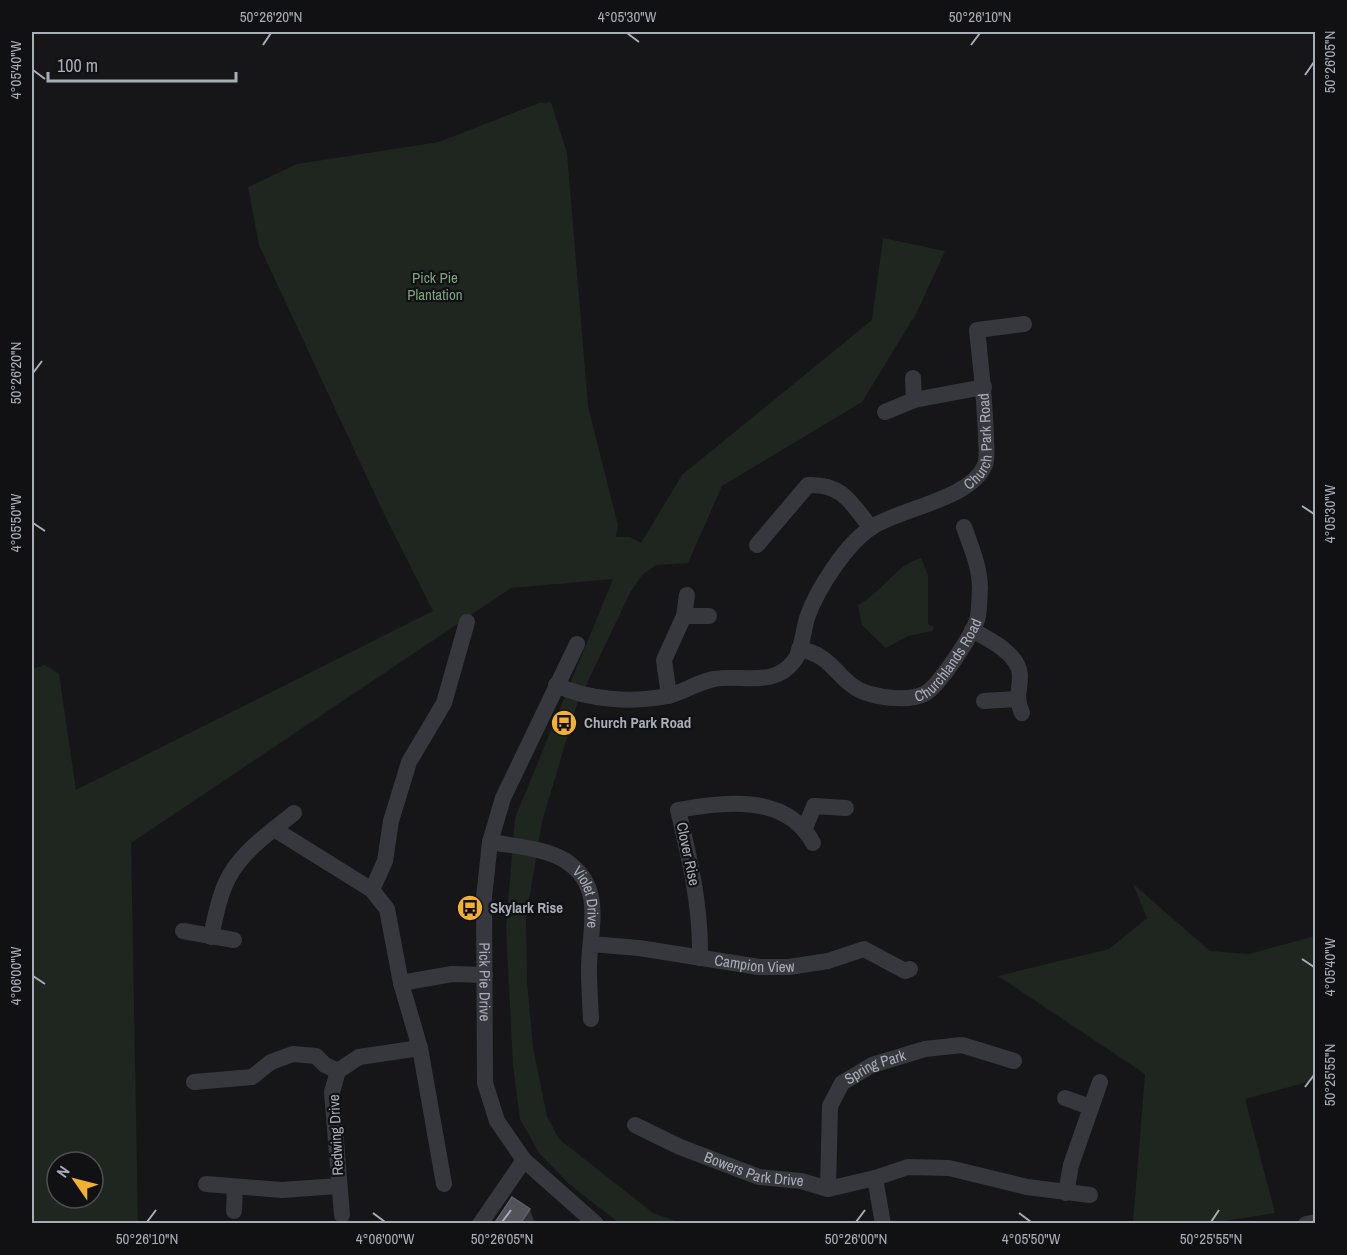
<svg xmlns="http://www.w3.org/2000/svg" width="1347" height="1255" font-family="'Archivo Narrow',sans-serif">
  <style>
    .green { fill: #1e261f; fill-rule: evenodd }
    .lines { fill: none; stroke-linecap: round; stroke-linejoin: round }
    .minor { stroke: #37383d; stroke-width: 16 }
    .shaded-wall { fill: #2f3033 }
    .building { fill: #525359; stroke: #5f6168; stroke-width: 1.5 }
    .ticks { fill: none; stroke: #a8adb8; stroke-width: 2 }
    .labels { text-anchor: middle; stroke-width: 4.5; stroke-linejoin: round; paint-order: stroke }
    .park-label { font-size: 15px; fill: #7fa381; stroke: #111113 }
    .street-label { font-size: 15px; fill: #a8adb8; stroke: #111113 }
    .poi-label { font-size: 15px; font-weight: bold; fill: #a8adb8; stroke: #111113; text-anchor: start }
    .neatline { fill: none; stroke: #a8adb8; stroke-width: 2 }
    .ticks-label { font-size: 15px; text-anchor: middle; fill: #a8adb8 }
  </style>
  <rect width="100%" height="100%" fill="#161618"/>
  <g class="green">
    <path d="M 551,102 L 567,153 L 588,406 L 618,525 L 616,537 L 630,537 L 641,543 L 682,475 L 872,320 L 883,238 L 945,251 L 917,312 L 862,402 L 722,486 L 688,563 L 656,565 L 642,575 L 630,593 L 577,704 L 542,822 L 526,919 L 527,982 L 533,1048 L 547,1116 L 559,1139 L 653,1213 L 682,1223 L 619,1223 L 569,1184 L 539,1153 L 520,1119 L 513,1065 L 506,928 L 515,818 L 613,579 L 511,588 L 131,843 L 138,1223 L 32,1223 L 32,669 L 45,665 L 59,674 L 76,790 L 433,611 L 385,516 L 259,245 L 248,187 L 297,164 L 439,142 L 539,103 ZM 57,1162 L 93,1162 L 93,1198 L 57,1198 Z"/>
    <path d="M 921,558 L 928,575 L 928,624 L 934,627 L 932,631 L 908,636 L 886,648 L 862,625 L 858,605 C 882,593 895,565 921,558 Z"/>
    <polygon points="1133,884 1210,951 1249,954 1315,936 1315,1080 1245,1099 1275,1213 1212,1223 1133,1223 1145,1074 998,976 1109,949 1147,918"/>
  </g>
  <g class="lines">
    <g class="minor">
      <polyline points="913,378 914,400"/>
      <polyline points="885,412 914,400 984,387"/>
      <path d="M 757,545 L 808,485 C 842,483 852,504 871,528"/>
      <polyline points="684,616 687,595"/>
      <path d="M 972,630 C 989,639 1019,654 1020,675 C 1020,692 1015,696 1022,713"/>
      <path id="s1" d="M 577,644 L 503,798 L 490,842 L 484,897 L 485,1083 L 497,1121 L 524,1160 L 596,1224"/>
      <path id="s2" d="M 799,649 C 836,655 838,686 870,694 C 884,698 910,701 924,694 C 938,688 972,635 977,620 C 980,611 979,598 980,589 C 980,567 971,547 964,527"/>
      <path id="s3" d="M 556,685 C 588,700 633,703 667,696 C 683,693 697,682 714,679 C 742,674 774,688 794,661 C 802,651 803,631 807,618 C 817,589 846,544 872,527 C 902,508 971,499 985,465 C 988,458 986,446 986,438 C 985,401 981,366 977,330 L 1024,324"/>
      <polyline points="669,696 664,660 684,616 709,616"/>
      <polyline points="984,701 1017,699"/>
      <polyline points="805,828 814,806 846,808"/>
      <polyline points="274,829 294,813"/>
      <path id="s4" d="M 490,842 C 513,846 546,848 566,861 C 606,888 589,929 589,968 C 589,985 590,1002 591,1019"/>
      <polyline points="372,890 385,861 391,821 409,762 444,703 467,622"/>
      <polyline points="183,931 234,940"/>
      <path d="M 211,937 C 222,883 228,864 274,829 L 372,890 L 387,909 L 401,983"/>
      <path id="s5" d="M 591,944 L 639,948 L 759,967 L 789,967 L 828,961 L 864,949 L 905,971 L 910,969"/>
      <path d="M 700,958 C 701,907 690,860 678,810 C 724,801 787,794 813,843"/>
      <polyline points="194,1082 252,1077 271,1062 293,1054 316,1056 325,1065 338,1071"/>
      <polyline points="1065,1098 1090,1107"/>
      <path id="s6" d="M 635,1125 L 680,1147 L 759,1177 L 801,1181 L 828,1189 L 875,1178 L 883,1224"/>
      <polyline points="875,1178 908,1167 949,1168 1027,1187 1090,1195"/>
      <polyline points="206,1184 282,1190 339,1186"/>
      <polyline points="444,1184 420,1048 401,983 452,974 485,975"/>
      <path id="s7" d="M 828,1189 L 830,1106 L 842,1083 L 872,1065 L 925,1049 L 962,1045 L 1014,1061"/>
      <polyline points="1066,1193 1071,1165 1100,1082"/>
      <polyline points="234,1211 235,1187"/>
      <polyline points="342,1215 332,1092 338,1071 359,1057 420,1048"/>
      <polyline points="480,1224 524,1160"/>
      <polyline points="1306,1224 1316,1222"/>
    </g>
  </g>
  <polygon class="shaded-wall" points="530,1209 535,1224 520,1224"/>
  <polygon class="building" points="512,1197 530,1209 520,1224 494,1224"/>
  <path class="ticks" d="M 627,33 L 639,42M 263,45 L 271,33M 971,45 L 980,33M 33,70 L 45,79M 1305,75 L 1314,62M 33,373 L 42,361M 1302,506 L 1314,514M 33,523 L 45,531M 1302,959 L 1314,967M 33,976 L 45,984M 1305,1087 L 1314,1075M 373,1213 L 385,1222M 1019,1213 L 1031,1222M 147,1222 L 156,1210M 502,1222 L 511,1210M 856,1222 L 865,1210M 1211,1222 L 1219,1210"/>
  <defs>
    <g id="bus-disc" transform="scale(1.35)"><circle r="9.5" fill="#f2b134" stroke="#111113"/><path d="M-5-6H5V4H4V6H2V4H-2V6H-4V4H-5ZM-3.5-4V0h7V-4ZM-3.5 1.2v1.5H-2V1.2ZM2 1.2v1.5H3.5V1.2Z" fill="#111"/></g>
  </defs>
  <g fill-rule="evenodd">
    <use href="#bus-disc" x="564" y="723"/>
    <use href="#bus-disc" x="470" y="908"/>
  </g>
  <g class="labels">
    <g class="park-label">
      <text x="435" y="283">Pick Pie<tspan x="435" dy="17">Plantation</tspan></text>
    </g>
    <g class="street-label">
      <text dy="5" stroke="none"><textPath href="#s3" startOffset="560">Church Park Road</textPath></text>
      <text dy="5" stroke="none"><textPath href="#s2" startOffset="182">Churchlands Road</textPath></text>
      <text transform="translate(688 854) rotate(78)" y="5">Clover Rise</text>
      <text dy="5" stroke="none"><textPath href="#s4" startOffset="123">Violet Drive</textPath></text>
      <text dy="5" stroke="none"><textPath href="#s5" startOffset="165">Campion View</textPath></text>
      <text dy="5" stroke="none"><textPath href="#s1" startOffset="357">Pick Pie Drive</textPath></text>
      <text dy="5" stroke="none"><textPath href="#s7" startOffset="146">Spring Park</textPath></text>
      <text transform="translate(336 1135) rotate(-93)" y="5">Redwing Drive</text>
      <text dy="5" stroke="none"><textPath href="#s6" startOffset="128">Bowers Park Drive</textPath></text>
    </g>
    <g class="poi-label">
      <text x="584" y="728">Church Park Road</text>
      <text x="490" y="913">Skylark Rise</text>
    </g>
  </g>
  <rect width="1347" height="1255" fill="none" stroke="#111113" stroke-width="66"/>
  <g transform="translate(75 1180) rotate(305)"><circle r="28" fill="#111113" stroke="#4d4f55" stroke-width="1.5"/>
  <path d="M0-4.5L10 22L0 15L-10 22Z" fill="#f2b134"/>
  <text y="-9" font-size="16" font-weight="bold" text-anchor="middle" fill="#a8adb8">N</text>
  </g>
  <path d="M48 72v9h188v-9" fill="none" stroke="#a8adb8" stroke-width="3"/>
  <text x="57" y="72" font-size="18" fill="#a8adb8" stroke="#111113" stroke-width="4.5" paint-order="stroke">100 m</text>
  <rect x="33" y="33" width="1281" height="1189" class="neatline"/>
  <g class="ticks-label">
    <text x="271" y="22">50°26'20"N</text>
    <text x="627" y="22">4°05'30"W</text>
    <text x="980" y="22">50°26'10"N</text>
    <text transform="translate(1330 62) rotate(-90)" y="5">50°26'05"N</text>
    <text transform="translate(16 70) rotate(-90)" y="5">4°05'40"W</text>
    <text transform="translate(16 373) rotate(-90)" y="5">50°26'20"N</text>
    <text transform="translate(1330 514) rotate(-90)" y="5">4°05'30"W</text>
    <text transform="translate(16 523) rotate(-90)" y="5">4°05'50"W</text>
    <text transform="translate(1330 967) rotate(-90)" y="5">4°05'40"W</text>
    <text transform="translate(16 976) rotate(-90)" y="5">4°06'00"W</text>
    <text transform="translate(1330 1075) rotate(-90)" y="5">50°25'55"N</text>
    <text x="147" y="1244">50°26'10"N</text>
    <text x="385" y="1244">4°06'00"W</text>
    <text x="502" y="1244">50°26'05"N</text>
    <text x="856" y="1244">50°26'00"N</text>
    <text x="1031" y="1244">4°05'50"W</text>
    <text x="1211" y="1244">50°25'55"N</text>
  </g>
</svg>
